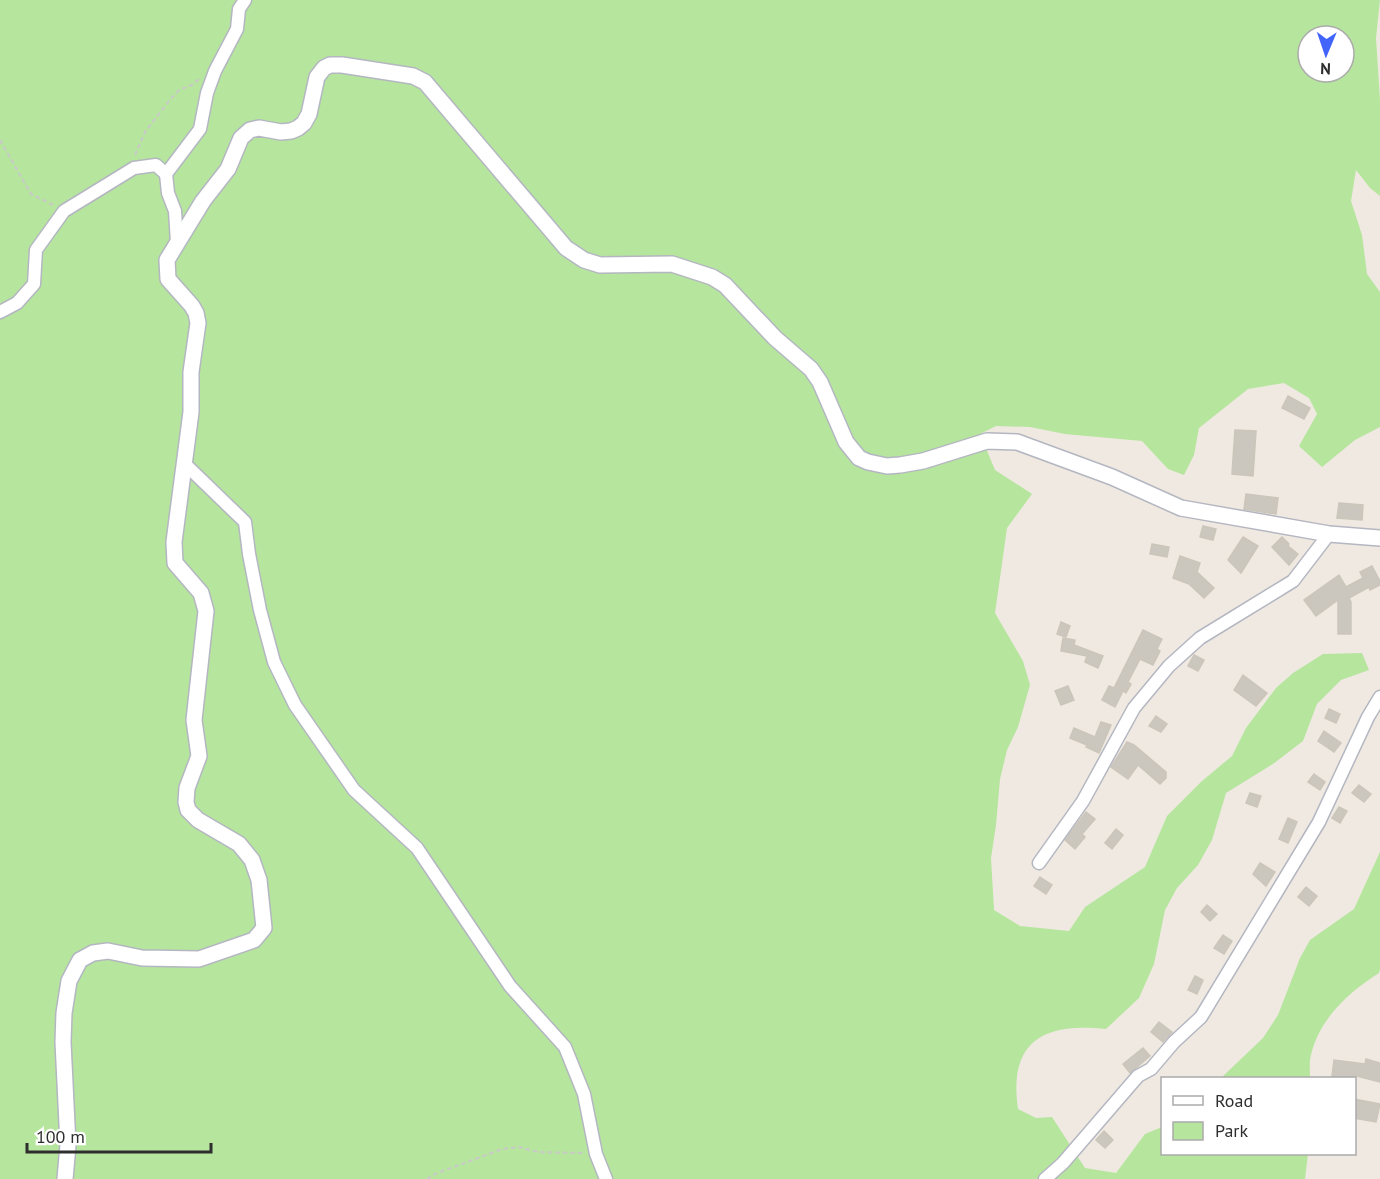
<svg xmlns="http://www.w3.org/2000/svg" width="1380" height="1179" font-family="'PT Sans',sans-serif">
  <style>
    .green { fill: #b6e59e; fill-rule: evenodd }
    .building { fill: #cbc7bf; stroke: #cbc5ba; stroke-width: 1.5 }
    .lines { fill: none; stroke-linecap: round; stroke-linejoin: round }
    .minor-casing { stroke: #b4b7c1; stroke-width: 15 }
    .tertiary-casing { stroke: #b4b7c1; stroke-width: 18 }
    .path { stroke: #c9c9c9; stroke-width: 2; stroke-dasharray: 4.5 3; stroke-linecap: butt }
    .minor { stroke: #fff; stroke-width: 12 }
    .tertiary { stroke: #fff; stroke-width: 15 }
  </style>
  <rect width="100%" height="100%" fill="#efe9e1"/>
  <g class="green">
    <path d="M 0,0 L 1380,0 L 1376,38 L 1380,100 L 1380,196 L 1370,188 L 1356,170 L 1351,201 L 1362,235 L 1367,274 L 1380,292 L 1380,427 L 1355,440 L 1322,467 L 1299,446 L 1317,414 L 1309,398 L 1284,383 L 1248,389 L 1199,428 L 1194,455 L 1184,475 L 1168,469 L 1142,441 L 1065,434 L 1030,427 L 996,426 L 980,434 L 995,470 L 1032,494 L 1007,528 L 995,613 L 1023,661 L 1030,685 L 1018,727 L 1007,750 L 1000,779 L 996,825 L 991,858 L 994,910 L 1020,926 L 1069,931 L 1085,907 L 1145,867 L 1167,816 L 1202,781 L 1232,756 L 1246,728 L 1276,688 L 1293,673 L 1323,654 L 1362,653 L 1369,670 L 1341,680 L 1317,704 L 1303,741 L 1273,764 L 1226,793 L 1212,840 L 1198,865 L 1177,888 L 1165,910 L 1154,964 L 1139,998 L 1106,1029 C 1044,1022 1008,1041 1018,1109 L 1036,1118 L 1052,1117 L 1085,1168 L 1116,1173 L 1145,1134 L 1162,1127 L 1162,1154 L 1308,1154 L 1305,1179 L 0,1179 ZM 1308,36 L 1344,36 L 1344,72 L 1308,72 Z"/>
    <path d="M 1380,852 L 1380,969 L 1379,973 C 1349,992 1319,1019 1311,1055 C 1309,1062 1310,1071 1310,1078 L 1221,1078 L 1263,1038 L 1278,1015 L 1300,958 L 1310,940 L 1354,909 Z"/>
  </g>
  <g class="building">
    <polygon points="1288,396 1310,408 1304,419 1282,408"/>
    <polygon points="1235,430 1256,431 1253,476 1232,474"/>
    <polygon points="1246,494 1278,498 1276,514 1244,509"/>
    <polygon points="1339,503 1363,505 1362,520 1337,518"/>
    <polygon points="1203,526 1216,529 1213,540 1200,537"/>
    <polygon points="1243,537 1258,546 1241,573 1228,560"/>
    <polygon points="1282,537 1289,544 1288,546 1298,554 1289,565 1272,547"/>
    <polygon points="1152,544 1169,547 1167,557 1150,554"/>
    <polygon points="1180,556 1200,563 1197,572 1214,588 1204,598 1189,584 1173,578"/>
    <polygon points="1372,566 1380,581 1380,585 1370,590 1369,587 1349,598 1351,602 1351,634 1338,634 1338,600 1316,616 1304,600 1339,575 1346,587 1363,578 1360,572"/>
    <polygon points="1061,622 1070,626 1066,637 1057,634"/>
    <polygon points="1143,630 1162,639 1157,649 1160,651 1153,665 1140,659 1128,682 1131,684 1126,693 1123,691 1115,707 1102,700 1109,686 1114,688"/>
    <polygon points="1063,638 1075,640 1074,645 1103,656 1098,668 1085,662 1087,656 1061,651"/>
    <polygon points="1194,655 1204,660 1198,671 1188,666"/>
    <polygon points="1243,675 1267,693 1256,706 1234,690"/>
    <polygon points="1068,686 1074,700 1061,705 1055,691"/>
    <polygon points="1329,709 1340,714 1336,723 1325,718"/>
    <polygon points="1156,716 1167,724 1161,732 1149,726"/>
    <polygon points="1101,722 1111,725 1099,753 1086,747 1087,745 1070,738 1074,728 1095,737"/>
    <polygon points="1324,731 1341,743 1334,752 1318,741"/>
    <polygon points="1127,742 1134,745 1166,772 1166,778 1160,784 1138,765 1128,779 1111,767"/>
    <polygon points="1314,774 1325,782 1320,790 1308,782"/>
    <polygon points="1359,785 1371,794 1364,802 1352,793"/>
    <polygon points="1250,793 1261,796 1257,807 1246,803"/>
    <polygon points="1339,807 1347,811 1340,823 1332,818"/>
    <polygon points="1086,812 1095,819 1082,834 1085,837 1075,849 1065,840"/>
    <polygon points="1288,818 1297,822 1288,843 1279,839"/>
    <polygon points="1116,829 1123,835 1112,849 1105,843"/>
    <polygon points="1260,863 1275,872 1266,886 1253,874"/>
    <polygon points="1040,877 1052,885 1046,894 1034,886"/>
    <polygon points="1306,887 1317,896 1309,906 1298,897"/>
    <polygon points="1207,905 1217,914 1210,921 1201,912"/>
    <polygon points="1223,935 1232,941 1224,954 1214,948"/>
    <polygon points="1195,976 1203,980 1197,994 1188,990"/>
    <polygon points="1159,1022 1172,1032 1163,1042 1151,1032"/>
    <polygon points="1143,1048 1150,1056 1130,1073 1123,1064"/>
    <polygon points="1366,1059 1380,1063 1380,1082 1353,1075 1353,1078 1332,1076 1334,1060 1365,1064"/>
    <polygon points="1354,1099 1380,1104 1376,1122 1354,1118"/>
    <polygon points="1104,1131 1113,1140 1105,1148 1096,1140"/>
  </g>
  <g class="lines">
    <g class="minor-casing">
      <g id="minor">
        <polyline points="166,174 168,193 175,211 177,243"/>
        <polyline points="0,312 17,303 34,284 36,250 64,211 134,168 156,165 166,174 200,129 207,93 215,71 237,29 239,9 245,0"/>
        <polyline points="184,463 245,522 249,554 260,610 274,662 295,705 354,790 417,848 510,986 565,1047 584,1094 596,1154 606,1179"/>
        <polyline points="1039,863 1083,801 1134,708 1169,666 1200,638 1293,581 1329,534"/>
        <polyline points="1045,1179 1063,1163 1138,1076 1151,1069 1174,1042 1201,1017 1319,822 1368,717 1380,697"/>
      </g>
    </g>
    <g class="tertiary-casing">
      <polyline id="tertiary" points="65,1179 68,1145 63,1042 64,1013 69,981 80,960 93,953 108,951 142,958 199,959 254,940 264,928 259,880 252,860 239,844 198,820 188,810 186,802 187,788 199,756 194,720 206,611 201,593 175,563 174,542 191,412 191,372 198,323 196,313 192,306 168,279 167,260 203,201 228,169 241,138 250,130 259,128 281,132 291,131 298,128 304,123 309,114 317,77 324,68 330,65 342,65 413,76 425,82 566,248 584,260 600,265 672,264 712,277 725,285 775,338 811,369 820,382 846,442 859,458 868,462 887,466 900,465 923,461 987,441 1017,442 1112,477 1181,508 1329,534 1380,538"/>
    </g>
    <g class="path">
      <polyline points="0,140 31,194 53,205"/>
      <polyline points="135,155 145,132 169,101 179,90 192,85 199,79"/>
      <polyline points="427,1179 435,1174 502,1149 519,1147 538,1152 584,1153"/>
    </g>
    <use href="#minor" class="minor"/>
    <use href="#tertiary" class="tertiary"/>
  </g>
  <rect x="1161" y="1077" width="195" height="78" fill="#ffffff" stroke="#ababab" stroke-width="1.5"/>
  <rect x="1173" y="1096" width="30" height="9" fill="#ffffff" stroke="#ababab" stroke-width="1.5"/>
  <text x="1215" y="1107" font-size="18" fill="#2e2e2e">Road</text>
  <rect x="1173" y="1122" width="30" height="18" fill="#b6e59e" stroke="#ababab" stroke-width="1.5"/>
  <text x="1215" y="1137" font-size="18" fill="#2e2e2e">Park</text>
  <g transform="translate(1326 54) rotate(182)"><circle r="28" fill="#ffffff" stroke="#ababab" stroke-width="1.5"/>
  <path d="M0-4.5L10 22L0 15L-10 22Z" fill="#4264fb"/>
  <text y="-9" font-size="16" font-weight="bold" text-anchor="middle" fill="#2e2e2e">N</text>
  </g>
  <path d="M27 1143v9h184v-9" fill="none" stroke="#2e2e2e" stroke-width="3"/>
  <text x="36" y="1143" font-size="18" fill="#2e2e2e" stroke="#ffffff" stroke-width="4.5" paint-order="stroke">100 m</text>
</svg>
